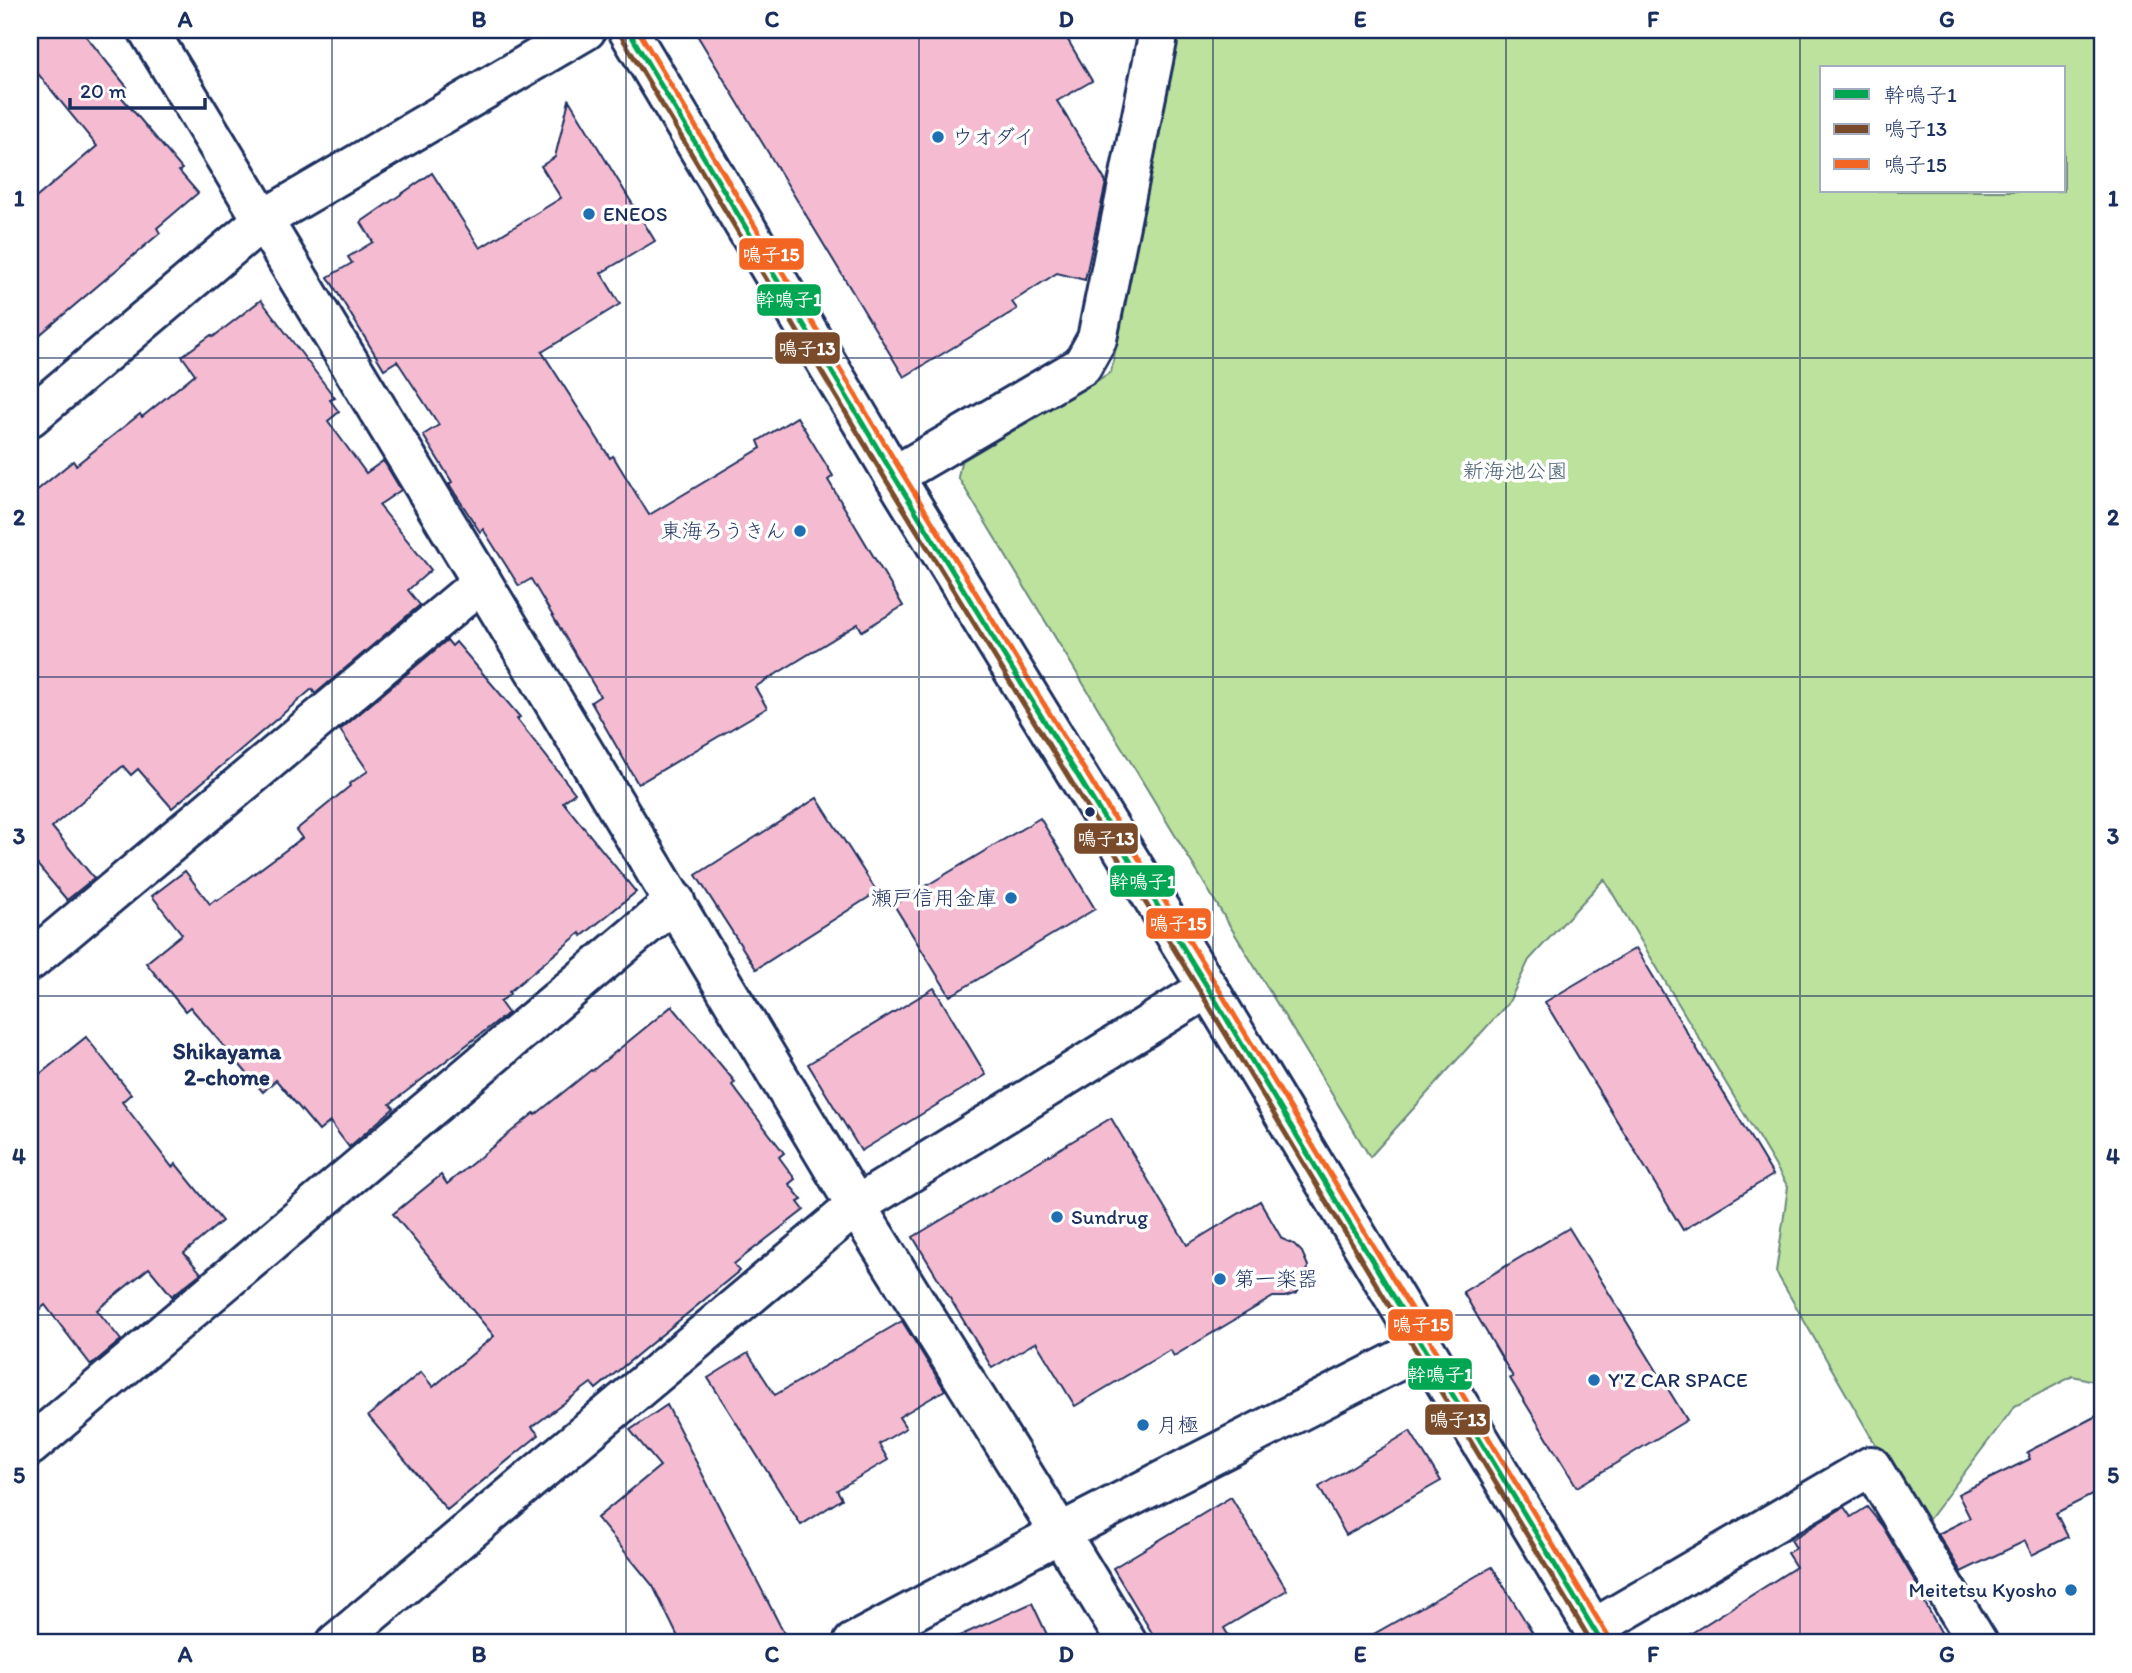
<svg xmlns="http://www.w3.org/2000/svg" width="2132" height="1673" font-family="Itim,'Klee One',sans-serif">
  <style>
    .green { fill: #bce29d; stroke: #6c887e; stroke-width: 2; fill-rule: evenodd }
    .building { fill: #f5bcd1; stroke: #1b2f5e; stroke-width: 2 }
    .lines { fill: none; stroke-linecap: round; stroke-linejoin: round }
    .street-casing { stroke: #1b2f5e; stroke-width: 44 }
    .secondary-casing { stroke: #1b2f5e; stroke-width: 44 }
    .street { stroke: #fff; stroke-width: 38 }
    .secondary { stroke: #fff; stroke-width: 38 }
    .bus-1-casing { stroke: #fff; stroke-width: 10 }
    .bus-2-casing { stroke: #fff; stroke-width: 10 }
    .bus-3-casing { stroke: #fff; stroke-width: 10 }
    .bus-1 { stroke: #00a651; stroke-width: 5 }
    .bus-2 { stroke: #7a4b2a; stroke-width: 5 }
    .bus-3 { stroke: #f26522; stroke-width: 5 }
    .grid { fill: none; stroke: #1b2f5e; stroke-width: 2; stroke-opacity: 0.55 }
    .poi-dot { fill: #1f6fb2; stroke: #fff; stroke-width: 2.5 }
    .bus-dot { fill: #1b2f5e; stroke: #fff; stroke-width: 2.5 }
    .labels { text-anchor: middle; stroke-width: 7; stroke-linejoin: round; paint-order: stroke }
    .poi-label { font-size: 21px; fill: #1b2f5e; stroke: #fff; text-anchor: start }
    .park-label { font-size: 21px; fill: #435c6e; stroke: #fff }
    .neighbourhood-label { font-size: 23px; font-weight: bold; fill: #1b2f5e; stroke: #fff }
    .line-badge { stroke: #fff; stroke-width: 2.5 }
    .badge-label { font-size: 19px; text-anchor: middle; font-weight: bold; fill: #fff }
    .neatline { fill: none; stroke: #1b2f5e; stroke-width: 2.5 }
    .grid-label { font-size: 23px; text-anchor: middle; font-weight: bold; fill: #1b2f5e }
  </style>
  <rect width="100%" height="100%" fill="#fff"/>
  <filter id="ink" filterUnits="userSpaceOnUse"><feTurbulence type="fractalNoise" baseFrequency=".0143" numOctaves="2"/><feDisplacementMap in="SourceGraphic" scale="14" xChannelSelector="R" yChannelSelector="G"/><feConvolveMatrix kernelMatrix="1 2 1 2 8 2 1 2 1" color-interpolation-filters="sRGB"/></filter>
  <g filter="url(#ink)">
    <path class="green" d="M 1179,30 L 2102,30 L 2102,1383 L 2073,1376 L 2015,1406 L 1923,1527 L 1776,1272 L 1788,1187 L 1604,879 L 1529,960 L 1509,1002 L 1370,1157 L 958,477 L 961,462 L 1111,372 ZM 1822,68 L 2064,68 L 2064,191 L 1822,191 Z"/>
    <g class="building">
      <polygon points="30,30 81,30 127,87 119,94 182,169 179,171 198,193 157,228 160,233 30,343 30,203 97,146 30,64"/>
      <polygon points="694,30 1062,30 1092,81 1057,101 1106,182 1085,280 1057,273 1012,302 1017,309 904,377"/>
      <polygon points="569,100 655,241 601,273 620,304 542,352 610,458 613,456 649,515 761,448 758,441 797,417 833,476 828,480 903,606 862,631 858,624 755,687 767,708 638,784 591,702 600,696 531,579 519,586 483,529 480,532 449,484 452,482 423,435 439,425 397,361 384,369 328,277 352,263 348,257 373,242 361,222 432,173 480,248 561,198 541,166 555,157"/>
      <polygon points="261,300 335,398 330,400 339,412 328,421 366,473 383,461 386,465 401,490 379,505 431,570 408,590 420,605 315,694 312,689 172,808 138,769 131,775 123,766 52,827 94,878 67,900 30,856 30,496 73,461 76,465 140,414 142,417 195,374 182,356 211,335 213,337"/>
      <polygon points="447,640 452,646 456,642 520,717 517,719 575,793 563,802 636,892 582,936 580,933 509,992 510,994 500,1002 508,1013 390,1104 394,1108 349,1147 330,1122 319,1131 276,1080 263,1092 190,1007 185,1011 146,963 182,934 152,896 185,871 210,904 216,899 217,901 302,838 296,830 350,786 349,784 368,771 340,730"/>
      <polygon points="817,798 877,892 756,969 696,875"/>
      <polygon points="1040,818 1095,909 950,996 894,905"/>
      <polygon points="1636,948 1773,1175 1683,1230 1545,1002"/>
      <polygon points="934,988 986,1075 861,1151 808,1064"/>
      <polygon points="672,1006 735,1082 732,1085 784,1153 779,1157 795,1179 789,1184 802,1200 798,1202 804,1210 734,1264 739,1271 596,1389 591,1383 532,1427 539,1435 447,1510 368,1416 421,1372 433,1387 494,1336 393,1214 441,1175 447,1184 534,1113 535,1115 591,1070 592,1071"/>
      <polygon points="86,1037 131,1094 122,1102 172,1167 176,1164 222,1221 184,1253 201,1273 172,1296 149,1268 97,1310 121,1340 91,1365 45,1305 30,1318 30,1082"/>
      <polygon points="1111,1118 1187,1245 1260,1201 1282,1239 1294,1244 1302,1252 1308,1266 1307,1277 1297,1293 1285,1297 1273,1297 1174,1356 1170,1350 1075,1406 1036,1342 992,1368 913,1237"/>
      <polygon points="1569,1228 1687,1420 1577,1487 1510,1378 1513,1377 1463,1292"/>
      <polygon points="902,1321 945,1390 899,1417 906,1428 879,1444 888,1460 837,1490 842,1499 801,1525 708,1378 748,1353 775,1395"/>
      <polygon points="667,1405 789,1643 681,1643 653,1586 597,1518 660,1466 630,1430"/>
      <polygon points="2102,1413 2102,1490 2056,1513 2068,1537 2032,1555 2025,1541 1961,1572 1938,1534 1970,1518 1958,1494 2030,1459 2027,1452"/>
      <polygon points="1410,1431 1441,1481 1346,1535 1319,1487"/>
      <polygon points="1231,1497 1287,1590 1224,1628 1233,1643 1158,1643 1113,1568"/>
      <polygon points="1844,1507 1851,1517 1867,1507 1883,1527 1923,1595 1921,1596 1947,1643 1676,1643 1796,1567 1787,1553 1796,1548 1791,1540"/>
      <polygon points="1492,1567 1539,1643 1358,1643"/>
      <polygon points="1032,1603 1051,1643 944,1643"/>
    </g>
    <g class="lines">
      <g class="street-casing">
        <g id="street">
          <polyline points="30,417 264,219 586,30"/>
          <polyline points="894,476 1082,366 1097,339 1157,41 1157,30"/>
          <polyline points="482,582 856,1206 1060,1533 1127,1643"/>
          <polyline points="30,961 482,582 148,30"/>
          <polyline points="30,1446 675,901"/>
          <polyline points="1593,1629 1871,1466 1978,1643"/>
          <polyline points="336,1643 856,1206 1208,988"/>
          <polyline points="853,1643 1060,1533 1423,1348"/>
        </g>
      </g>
      <g class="secondary-casing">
        <polyline id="secondary" points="628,30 894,476 1208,988 1602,1643"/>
      </g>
      <use href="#street" class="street"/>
      <use href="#secondary" class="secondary"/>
      <g class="bus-1-casing">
        <polyline id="bus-1" points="628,30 894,476 1208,988 1602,1643"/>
      </g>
      <g class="bus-2-casing">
        <polyline id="bus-2" points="620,34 886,480 1201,993 1592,1643"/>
      </g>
      <g class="bus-3-casing">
        <polyline id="bus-3" points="638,30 901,471 1215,983 1609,1638"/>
      </g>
      <use href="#bus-1" class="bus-1"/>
      <use href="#bus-2" class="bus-2"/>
      <use href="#bus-3" class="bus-3"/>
    </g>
  </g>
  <path class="grid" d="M 332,30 L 332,1643M 626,30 L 626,1643M 919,30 L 919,1643M 1213,30 L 1213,1643M 1506,30 L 1506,1643M 1800,30 L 1800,1643M 30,358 L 2102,358M 30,677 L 2102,677M 30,996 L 2102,996M 30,1315 L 2102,1315"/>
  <g class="poi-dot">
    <circle cx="938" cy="137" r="7"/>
    <circle cx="589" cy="214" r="7"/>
    <circle cx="800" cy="531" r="7"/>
    <circle cx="1011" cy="898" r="7"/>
    <circle cx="1057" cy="1217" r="7"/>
    <circle cx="1220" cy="1279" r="7"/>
    <circle cx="1594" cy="1380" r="7"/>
    <circle cx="1143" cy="1425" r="7"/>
    <circle cx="2071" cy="1590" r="7"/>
  </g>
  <circle class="bus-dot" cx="1090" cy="812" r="6"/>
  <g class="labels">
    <g class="poi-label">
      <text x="952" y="144">ウオダイ</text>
      <text x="603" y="221">ENEOS</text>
      <text x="786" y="538" text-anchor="end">東海ろうきん</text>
      <text x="997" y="905" text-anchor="end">瀬戸信用金庫</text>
      <text x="1071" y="1224">Sundrug</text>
      <text x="1234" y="1286">第一楽器</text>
      <text x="1608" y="1387">Y'Z CAR SPACE</text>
      <text x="1157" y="1432">月極</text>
      <text x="2057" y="1597" text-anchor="end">Meitetsu Kyosho</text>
    </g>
    <g class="park-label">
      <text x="1515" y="478">新海池公園</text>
    </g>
    <g class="neighbourhood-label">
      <text x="227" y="1059">Shikayama<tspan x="227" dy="26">2-chome</tspan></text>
    </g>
  </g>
  <g class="line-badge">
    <rect x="738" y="237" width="67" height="34" rx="7" fill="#f26522"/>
    <rect x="756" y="283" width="66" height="34" rx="7" fill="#00a651"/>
    <rect x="774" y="331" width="67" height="34" rx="7" fill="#7a4b2a"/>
    <rect x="1073" y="822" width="66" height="33" rx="7" fill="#7a4b2a"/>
    <rect x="1109" y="864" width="67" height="34" rx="7" fill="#00a651"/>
    <rect x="1145" y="907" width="67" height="33" rx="7" fill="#f26522"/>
    <rect x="1387" y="1308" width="67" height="34" rx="7" fill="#f26522"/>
    <rect x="1407" y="1357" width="66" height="34" rx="7" fill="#00a651"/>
    <rect x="1424" y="1403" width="67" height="33" rx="7" fill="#7a4b2a"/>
  </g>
  <g class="badge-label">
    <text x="771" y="261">鳴子15</text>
    <text x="789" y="306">幹鳴子1</text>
    <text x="807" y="355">鳴子13</text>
    <text x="1106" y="845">鳴子13</text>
    <text x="1143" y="888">幹鳴子1</text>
    <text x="1178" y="930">鳴子15</text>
    <text x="1421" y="1331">鳴子15</text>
    <text x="1440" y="1381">幹鳴子1</text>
    <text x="1458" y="1426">鳴子13</text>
  </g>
  <rect width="2132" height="1673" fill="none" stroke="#fff" stroke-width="77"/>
  <rect x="1820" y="66" width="245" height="126" fill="#ffffff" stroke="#a4acbf" stroke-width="2"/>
  <rect x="1834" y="89" width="35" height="10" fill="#00a651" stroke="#a4acbf" stroke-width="2"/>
  <text x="1884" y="102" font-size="21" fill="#1b2f5e">幹鳴子1</text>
  <rect x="1834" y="124" width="35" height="10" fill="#7a4b2a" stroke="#a4acbf" stroke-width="2"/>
  <text x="1884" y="136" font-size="21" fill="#1b2f5e">鳴子13</text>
  <rect x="1834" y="159" width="35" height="10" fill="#f26522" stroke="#a4acbf" stroke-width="2"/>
  <text x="1884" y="172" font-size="21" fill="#1b2f5e">鳴子15</text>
  <path d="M70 98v10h135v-10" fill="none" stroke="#1b2f5e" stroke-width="3.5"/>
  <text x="80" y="98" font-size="21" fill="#1b2f5e" stroke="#ffffff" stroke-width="5" paint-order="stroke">20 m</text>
  <rect x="38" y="38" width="2056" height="1596" class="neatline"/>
  <g class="grid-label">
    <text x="185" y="27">A</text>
    <text x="479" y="27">B</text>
    <text x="772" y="27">C</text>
    <text x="1066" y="27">D</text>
    <text x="1360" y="27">E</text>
    <text x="1653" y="27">F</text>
    <text x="1947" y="27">G</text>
    <text x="19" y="206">1</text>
    <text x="2113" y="206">1</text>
    <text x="19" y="525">2</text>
    <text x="2113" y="525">2</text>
    <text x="19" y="844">3</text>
    <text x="2113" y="844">3</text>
    <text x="19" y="1164">4</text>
    <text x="2113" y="1164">4</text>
    <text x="19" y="1483">5</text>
    <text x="2113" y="1483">5</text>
    <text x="185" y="1662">A</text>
    <text x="479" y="1662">B</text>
    <text x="772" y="1662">C</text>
    <text x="1066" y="1662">D</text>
    <text x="1360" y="1662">E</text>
    <text x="1653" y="1662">F</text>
    <text x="1947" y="1662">G</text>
  </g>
</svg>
